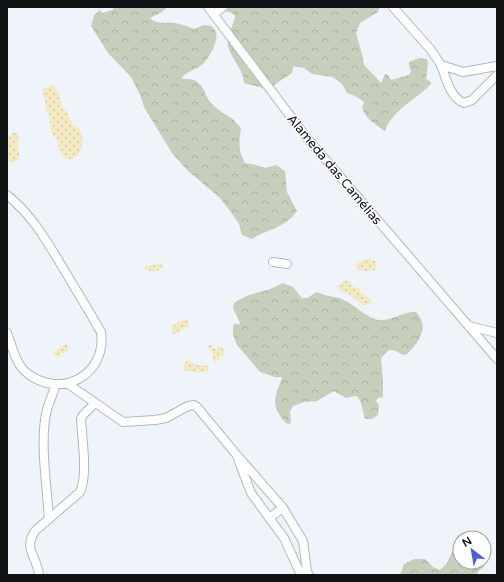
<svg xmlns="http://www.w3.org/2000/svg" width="504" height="582" font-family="'Varela Round',sans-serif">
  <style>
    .forest { fill: url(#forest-crowns) }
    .sand { fill: url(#sand-dots) }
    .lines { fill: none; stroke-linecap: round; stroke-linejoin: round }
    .minor-casing { stroke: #b2b8be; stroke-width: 10 }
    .minor { stroke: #fff; stroke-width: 8 }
    .labels { text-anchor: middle; stroke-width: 3; stroke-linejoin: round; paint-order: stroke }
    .street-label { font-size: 13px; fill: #111214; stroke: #fff }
  </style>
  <defs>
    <pattern id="forest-crowns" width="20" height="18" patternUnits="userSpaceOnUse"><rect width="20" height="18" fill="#c6cebc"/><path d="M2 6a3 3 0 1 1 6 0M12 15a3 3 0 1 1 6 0" fill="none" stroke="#a9b0a1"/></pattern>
    <pattern id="sand-dots" width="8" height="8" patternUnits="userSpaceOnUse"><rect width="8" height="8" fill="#f3eac4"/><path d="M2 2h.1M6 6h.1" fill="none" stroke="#cfc8a8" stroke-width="1.8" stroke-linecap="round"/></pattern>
  </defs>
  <rect width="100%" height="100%" fill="#eef4fa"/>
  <g class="forest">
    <path d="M 113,7 L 167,7 L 162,12 L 150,18 C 157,25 166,22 175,23 C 181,24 187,26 194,29 L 204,25 L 212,26 C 213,28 215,30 216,32 C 219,40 208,62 200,66 C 193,71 187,71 181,78 C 186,80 191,78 196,81 C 205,87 205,98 212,104 C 218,110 224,114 230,117 C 234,119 238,125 241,128 C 239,143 238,150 245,163 L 256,165 L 266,168 L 276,165 L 285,171 L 287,192 L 297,211 C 284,229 269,228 252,239 L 242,235 L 239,224 L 233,215 L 220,198 L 187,170 L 172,153 L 144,107 L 141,97 L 131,77 L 108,53 L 91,26 L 94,15 L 100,10 L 102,13 L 113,10 Z"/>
    <path d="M 222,7 L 380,7 L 378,12 L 360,23 L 356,33 L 362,54 L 364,65 L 381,83 L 385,74 L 388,75 L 391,80 L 409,75 L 411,72 L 409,65 L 409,62 L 419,58 L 427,59 L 428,64 L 426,79 L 431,82 L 431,84 C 416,100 393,109 385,131 C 375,124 365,119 362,107 L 364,102 L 357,97 L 347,93 L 342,84 L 333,77 L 312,74 L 304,68 L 293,66 L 292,73 L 274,85 L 263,88 L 244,83 C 244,70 231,59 228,46 C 226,35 234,26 235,16 L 232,13 L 224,11 Z"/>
    <path d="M 283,283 L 293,287 L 302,298 L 307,298 L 317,292 C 321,294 325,295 329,296 C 333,297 336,297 339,298 C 353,302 366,319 380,320 C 393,321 403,311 416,312 C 430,327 419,342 407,354 L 403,355 L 396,351 L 389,350 L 381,358 L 383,382 L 383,397 L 378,398 L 376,401 L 379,405 L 378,415 L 372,419 L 365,419 L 361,403 L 358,397 L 355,396 L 346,398 L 334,391 L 317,401 L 304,402 L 293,406 L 290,412 L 291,423 L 288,424 C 282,421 275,409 275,402 C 275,394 280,385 282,377 L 275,377 L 260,372 L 237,345 L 233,335 L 233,326 L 235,323 L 239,325 L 240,323 L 233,308 L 234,303 C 244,296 255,293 268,290 C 273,288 278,285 283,283 Z"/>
    <polygon points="460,542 460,562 484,562 485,563 484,567 477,572 477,574 481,575 400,575 404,564 414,559 425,559 433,567 440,570 447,563 456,544"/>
  </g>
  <g class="sand">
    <path d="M 52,85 C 59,88 60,100 63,107 C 63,107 66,111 67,111 C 69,115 69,119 72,123 C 74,126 77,126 79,129 C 86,140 82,156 70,160 L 65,159 L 59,150 L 57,140 L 51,132 L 50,121 L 46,108 L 45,100 L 42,93 L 43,89 Z"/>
    <path d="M 14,132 L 17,133 C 20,139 17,141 18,147 C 18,153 21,155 17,161 L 13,162 L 10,162 C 5,153 5,137 14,132 Z"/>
    <polygon points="369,258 375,261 376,265 375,270 368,271 358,270 356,266 356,264"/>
    <path d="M 161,263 L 163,264 L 162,268 C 157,272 151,273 145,270 L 144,267 Z"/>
    <path d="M 345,280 L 350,281 L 353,287 L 358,288 C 361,294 367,295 371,301 L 370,303 L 364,306 L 349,294 L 340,292 L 338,286 Z"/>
    <polygon points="183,320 188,320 189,321 189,326 175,334 173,334 171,329 175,324"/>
    <path d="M 66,344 L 69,348 L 67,352 L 61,354 L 56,358 L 54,354 C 55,350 62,345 66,344 Z"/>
    <path d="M 210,344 L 216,350 L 219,346 L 222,346 L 225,350 L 225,354 L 215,363 C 212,360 214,360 213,356 C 213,352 208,350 208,346 Z"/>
    <polygon points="188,360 196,365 208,366 209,369 208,371 197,373 184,370 183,364"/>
  </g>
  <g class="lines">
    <g class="minor-casing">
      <g id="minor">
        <polyline points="208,7 307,138 497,359"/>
        <polyline points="393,7 431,50 441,65 463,72 497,66"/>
        <polyline points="214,14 223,7"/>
        <path d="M 441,65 C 447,80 449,96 464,103 L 472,100 L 497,75"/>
        <path d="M 7,195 C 33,216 46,240 63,268 C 76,290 89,311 101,332 C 107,375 61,400 27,373 C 16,365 12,346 7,333"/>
        <polyline points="273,262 287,264"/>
        <polyline points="469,326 497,333"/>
        <polyline points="68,384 123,422 155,420 166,418 188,406 194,405 197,407 236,454 283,508 303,541 307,572 309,575"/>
        <polyline points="238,459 251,493 284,538 301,575"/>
        <polyline points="269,518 283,508"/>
        <path d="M 49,519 C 47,487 40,444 46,414 C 48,404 53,394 56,384"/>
        <path d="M 39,575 C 37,556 23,549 35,531 L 80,492 C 88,476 82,438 81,419 L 83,415 L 95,403"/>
      </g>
    </g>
    <use href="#minor" class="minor"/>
  </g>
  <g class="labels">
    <g class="street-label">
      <text transform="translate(335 169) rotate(50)" y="5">Alameda das Camélias</text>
    </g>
  </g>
  <rect width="504" height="582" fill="none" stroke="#111214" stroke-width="16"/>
  <g transform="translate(472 550) rotate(329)"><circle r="19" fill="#ffffff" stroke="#a0a0a1"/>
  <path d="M0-3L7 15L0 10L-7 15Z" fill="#4b60d5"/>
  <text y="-6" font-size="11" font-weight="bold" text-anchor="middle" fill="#111214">N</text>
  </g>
</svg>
